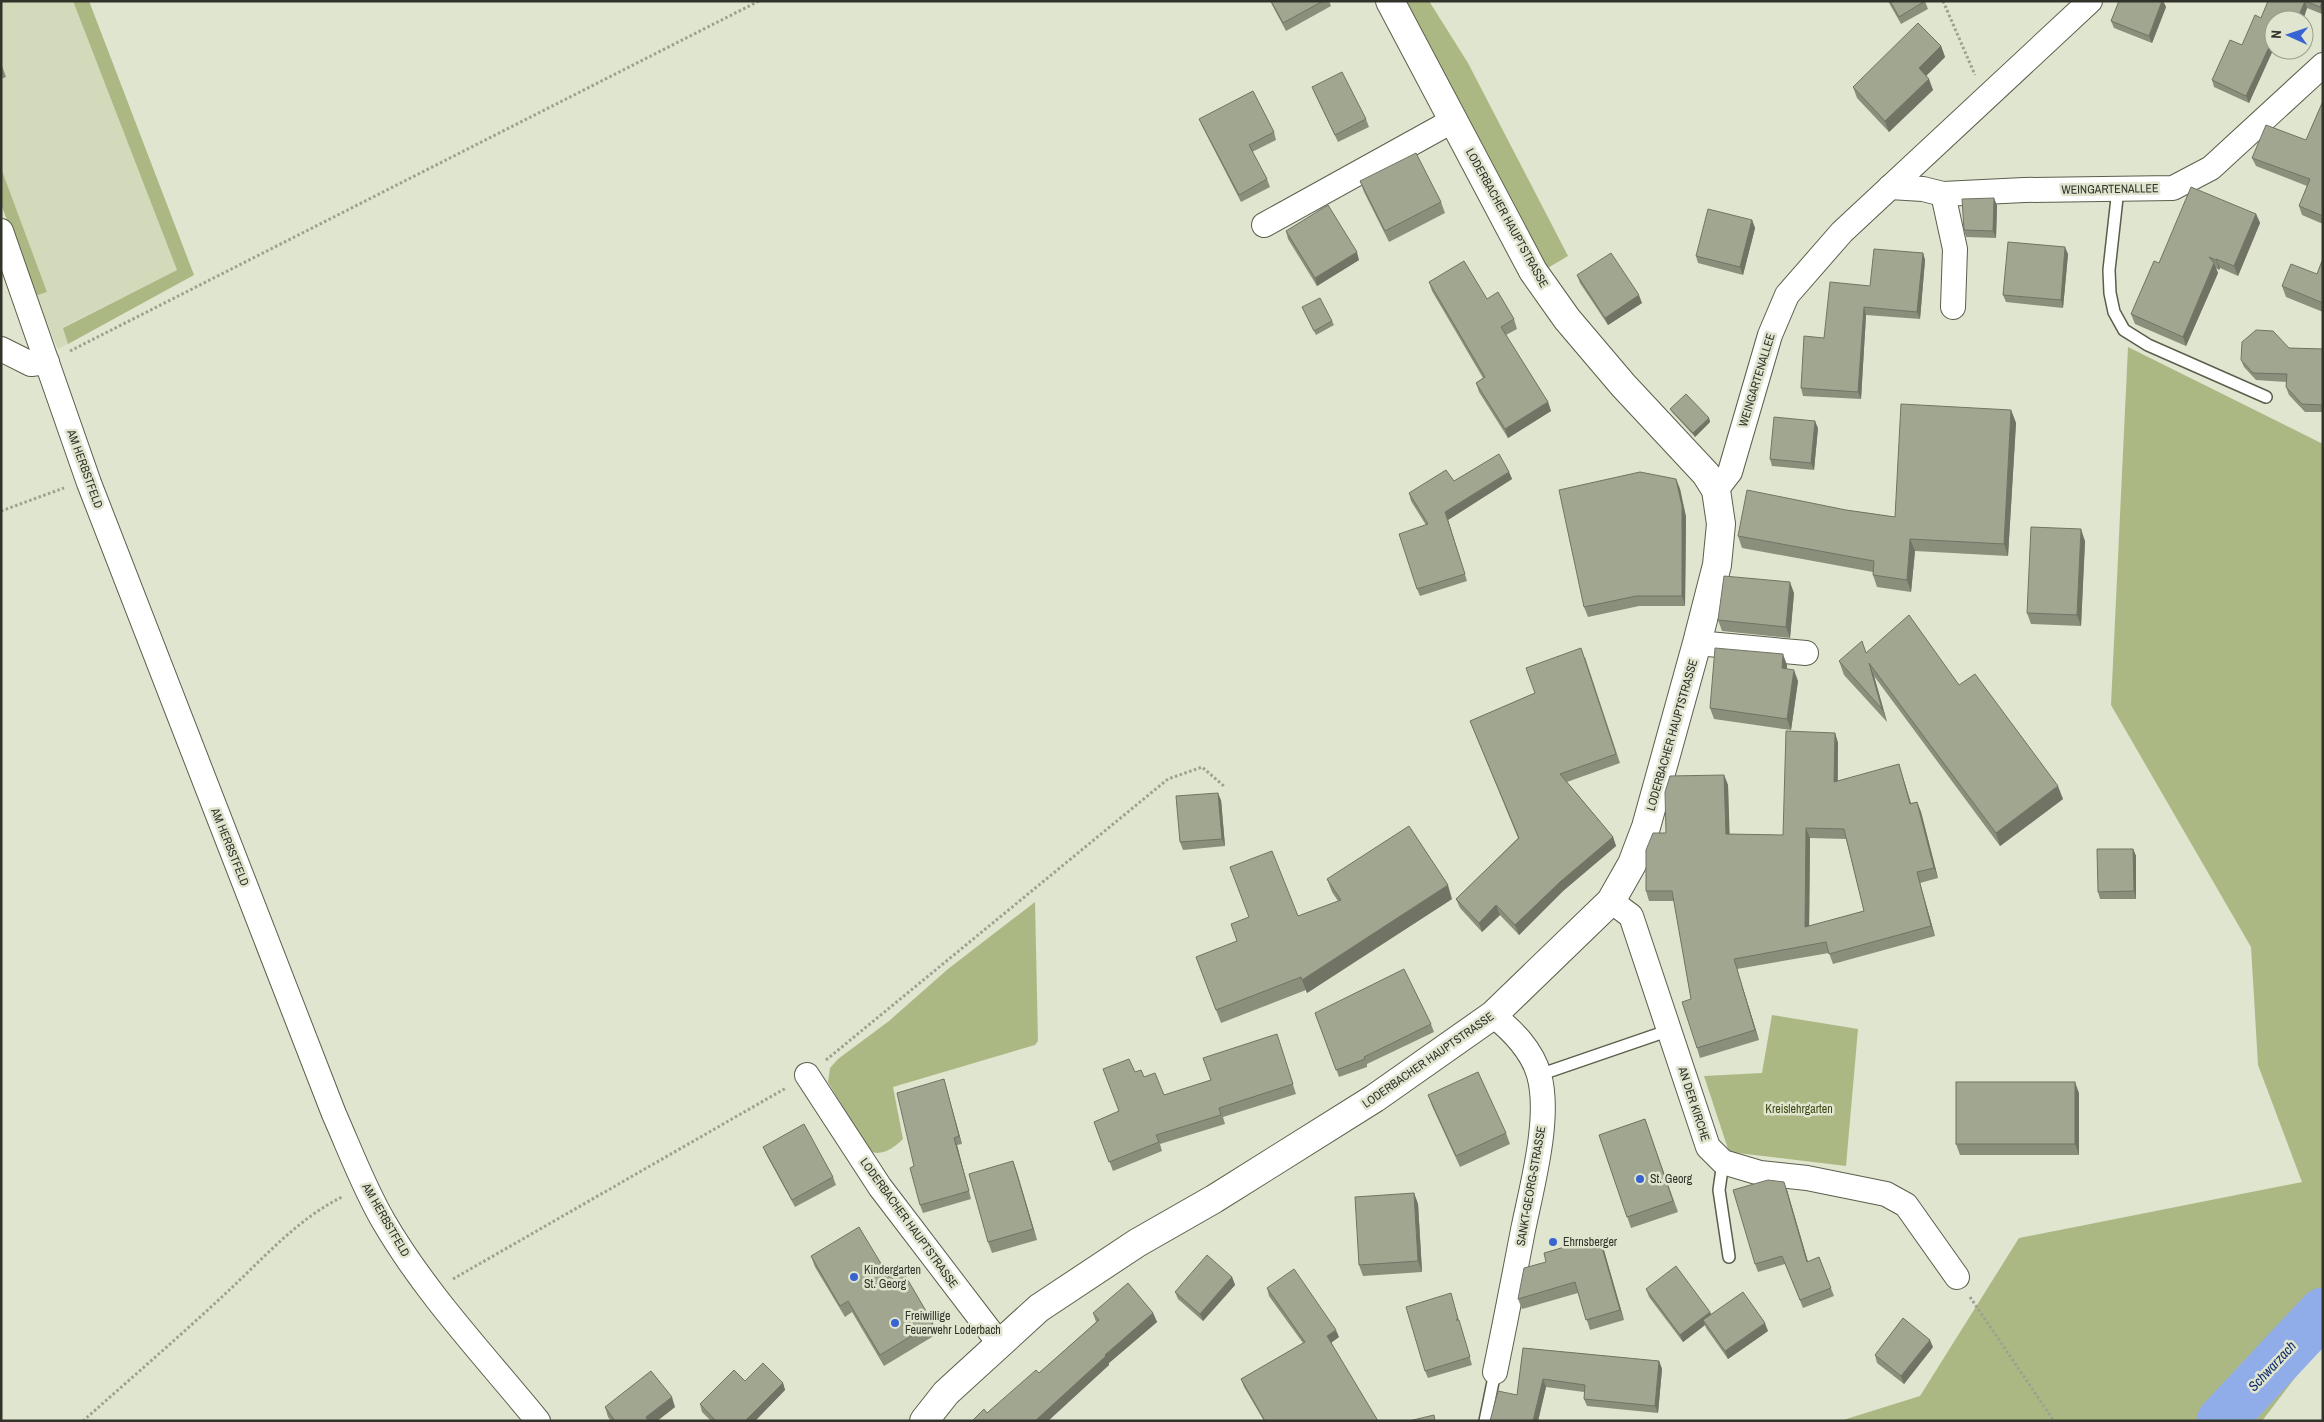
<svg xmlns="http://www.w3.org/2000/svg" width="2324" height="1422" font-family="'Archivo Narrow',sans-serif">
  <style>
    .built { fill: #d3dabc }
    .green { fill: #acb883 }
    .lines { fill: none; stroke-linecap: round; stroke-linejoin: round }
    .river { stroke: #91ade9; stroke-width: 49 }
    .service-casing { stroke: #5a5f4b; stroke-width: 14 }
    .minor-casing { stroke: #5a5f4b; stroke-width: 26 }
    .tertiary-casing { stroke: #5a5f4b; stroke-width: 30 }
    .path { stroke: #9da190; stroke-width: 3; stroke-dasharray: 2.5 2.5; stroke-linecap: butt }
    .service { stroke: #fff; stroke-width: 11 }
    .minor { stroke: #fff; stroke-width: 24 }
    .tertiary { stroke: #fff; stroke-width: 28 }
    .wall { fill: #8a8f7c; fill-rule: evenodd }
    .shaded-wall { fill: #717465 }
    .building { fill: #a1a690; stroke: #717465; fill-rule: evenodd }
    .poi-dot { fill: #3763d3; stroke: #dfe5ce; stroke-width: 2 }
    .labels { text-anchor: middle; stroke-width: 5; stroke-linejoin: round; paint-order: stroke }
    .street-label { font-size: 12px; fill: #31332a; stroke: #dfe5ce }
    .park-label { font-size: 12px; fill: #414a17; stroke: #dfe5ce }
    .poi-label { font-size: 12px; fill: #31332a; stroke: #dfe5ce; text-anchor: start }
    .water-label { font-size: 14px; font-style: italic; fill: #112a6f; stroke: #dfe5ce }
  </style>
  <rect width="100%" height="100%" fill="#dfe5ce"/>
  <polygon class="built" points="1,1 73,1 177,270 63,327 68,344 58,349 35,296 47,292 1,168"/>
  <g class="green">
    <polygon points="73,1 89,1 194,275 68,344 63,328 177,270"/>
    <polygon points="1402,1 1429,1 1468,63 1568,256 1546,269"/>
    <polygon points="1,168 47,292 35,296 1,204"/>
    <polygon points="2128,347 2323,444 2323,1346 2301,1370 2262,1421 1840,1421 1920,1396 2019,1238 2302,1182 2258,1065 2251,947 2111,705"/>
    <path d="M 1035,902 L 1038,1041 L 1035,1045 L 893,1087 L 903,1139 C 894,1148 880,1158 868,1150 L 828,1082 L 830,1068 L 838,1059 L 889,1021 L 948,969 Z"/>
    <polygon points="1772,1015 1858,1029 1846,1166 1729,1152 1704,1076 1762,1073"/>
  </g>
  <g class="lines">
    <polyline class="river" points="2221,1421 2323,1312"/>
    <g class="service-casing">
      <g id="service">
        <polyline points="2118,189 2109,270 2110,293 2114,312 2124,330 2148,345 2266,397"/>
        <polyline points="1539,1075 1670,1030"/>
        <polyline points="1723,1162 1719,1190 1729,1257"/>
        <polyline points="1485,1421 1495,1372"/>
      </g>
    </g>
    <g class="minor-casing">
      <g id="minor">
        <polyline points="1890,187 1923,189 1943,194 2024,190 2173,188 2211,168 2323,65"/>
        <polyline points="1943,194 1955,249 1953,307"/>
        <polyline points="1264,225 1452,121"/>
        <path d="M 1,231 L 89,483 L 334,1114 C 350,1150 364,1188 384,1222 C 426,1294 485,1356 538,1421"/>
        <polyline points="1,349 31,364 47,362"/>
        <polyline points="1716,490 1730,472 1770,335 1787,295 1842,232 2090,1"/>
        <polyline points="1697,643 1806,653"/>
        <polyline points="1611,901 1631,916 1708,1147 1723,1162 1760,1173 1807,1178 1886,1194 1906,1205 1957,1277"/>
        <path d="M 1493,1015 C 1513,1031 1532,1050 1539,1075 C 1551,1117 1532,1186 1523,1230 C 1514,1277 1505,1324 1495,1372"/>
        <polyline points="807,1075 880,1187 999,1343"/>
      </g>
    </g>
    <g class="tertiary-casing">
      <polyline id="tertiary" points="924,1421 946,1393 1039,1308 1137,1243 1214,1199 1375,1098 1493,1015 1611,901 1632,864 1646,827 1697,643 1717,565 1721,524 1716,490 1706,474 1623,385 1567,319 1533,271 1390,1"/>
    </g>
    <g class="path">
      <polyline points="1943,1 1975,75"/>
      <polyline points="70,351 759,1"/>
      <polyline points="1,511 64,488"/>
      <polyline points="826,1060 1168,779 1202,767 1225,787"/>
      <polyline points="453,1279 786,1088"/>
      <polyline points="1970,1297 2054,1421"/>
      <path d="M 83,1421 C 130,1379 179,1337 225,1294 C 262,1260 297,1219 342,1197"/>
    </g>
    <use href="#service" class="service"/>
    <use href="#minor" class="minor"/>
    <use href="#tertiary" class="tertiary"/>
  </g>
  <g class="wall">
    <polygon points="1270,1 1329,1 1331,6 1286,31"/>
    <polygon points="1888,1 1925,1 1928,9 1901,24"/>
    <polygon points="2119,1 2163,1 2166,7 2152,43 2114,28 2111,21"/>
    <polygon points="2268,1 2323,1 2322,14 2307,8 2303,20 2274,20 2274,50 2273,50 2249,103 2214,87 2212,80 2242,45 2261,18"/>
    <polygon points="1941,46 1945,57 1926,76 1933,90 1889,132 1857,98 1853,87"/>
    <polygon points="2274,50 2291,50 2288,56"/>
    <polygon points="1,63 6,77 1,79"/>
    <polygon points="1312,87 1366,119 1369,127 1338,142 1315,94"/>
    <polygon points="2323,101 2323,224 2302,215 2299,206 2307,186 2256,166 2252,158 2306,140"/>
    <polygon points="1199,119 1274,132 1276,140 1252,152 1267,179 1270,187 1241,202 1202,126"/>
    <polygon points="1360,181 1441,202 1445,213 1389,242 1364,192"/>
    <polygon points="1997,205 1996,238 1966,237 1964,230"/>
    <polygon points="2256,214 2260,223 2238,276 2220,268 2219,270 2216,268 2218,273 2186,346 2135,324 2131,314 2159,263"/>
    <polygon points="1752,220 1755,228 1743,275 1698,263 1696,256"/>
    <polygon points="1286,231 1359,260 1317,286 1288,239"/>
    <polygon points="1923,253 1925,260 1920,319 1866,315 1861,399 1803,396 1801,388 1824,338 1870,286"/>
    <polygon points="2068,254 2063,308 2006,302 2003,295"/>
    <polygon points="2323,261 2323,312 2286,297 2282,286 2317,274"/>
    <polygon points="1577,275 1642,303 1608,325 1580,283"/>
    <polygon points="1429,282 1487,299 1514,319 1517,329 1506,335 1548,402 1551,411 1508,438 1479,392 1476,383 1483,378 1432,291"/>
    <polygon points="1302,307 1332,321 1334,325 1316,335"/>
    <polygon points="2289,348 2323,349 2323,412 2305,412 2289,395 2286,387 2286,382 2256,380 2244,367 2241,360"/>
    <polygon points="1670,409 1709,418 1710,422 1695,437 1672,412"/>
    <polygon points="2011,410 2016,423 2008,556 1915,551 1911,592 1877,587 1873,575 1873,572 1742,548 1738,536 1846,510 1895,517"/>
    <polygon points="1818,428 1814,470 1772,466 1770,459"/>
    <polygon points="1509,472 1512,479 1448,520 1467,581 1420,596 1417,589 1426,525 1411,501 1409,493 1454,481"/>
    <polygon points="1676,479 1680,489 1686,517 1685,606 1639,606 1588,617 1584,607"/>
    <polygon points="2085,541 2081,626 2031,624 2027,613"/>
    <polygon points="1794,593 1790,638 1722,631 1718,620"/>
    <polygon points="1867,652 1959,685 2063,799 2000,846 1874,676 1887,722 1844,675 1839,661"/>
    <polygon points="1585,657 1620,763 1567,782 1613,837 1616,846 1563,891 1519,935 1500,915 1482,932 1460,908 1456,899 1518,838 1470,721 1535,693"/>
    <polygon points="1787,665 1787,669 1798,681 1791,730 1714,719 1710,708"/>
    <path d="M 1835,733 L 1838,743 L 1838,781 L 1902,774 L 1911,803 L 1917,802 L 1921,812 L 1938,878 L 1920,883 L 1935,936 L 1833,964 L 1829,953 L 1737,969 L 1759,1040 L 1700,1058 L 1697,1048 L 1691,999 L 1674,901 L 1649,901 L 1646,891 L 1724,775 L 1728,785 L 1729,834 L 1783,835 ZM 1810,838 L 1846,839 L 1864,911 L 1809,926 Z"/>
    <polygon points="1221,800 1225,846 1183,850 1180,842"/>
    <polygon points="2133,849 2136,856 2136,899 2100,899 2098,892"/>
    <polygon points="1327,879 1452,899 1307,993 1306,990 1221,1023 1196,957 1237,941 1249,917 1298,916 1338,901 1332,892"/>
    <polygon points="1315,1013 1431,1024 1434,1032 1367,1064 1367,1067 1339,1077"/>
    <polygon points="1280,1044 1296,1094 1223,1117 1225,1124 1160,1144 1162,1151 1113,1171 1094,1122 1119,1111 1135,1072 1144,1077 1164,1095 1211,1080"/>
    <polygon points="944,1079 962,1144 957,1145 971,1199 923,1213 920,1205"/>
    <polygon points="2079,1093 2079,1155 1960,1155 1956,1144"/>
    <polygon points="1428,1095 1506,1133 1510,1144 1460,1167 1432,1106"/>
    <polygon points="1645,1119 1678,1212 1631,1228 1599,1135"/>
    <polygon points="763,1147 833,1177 836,1185 795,1207 766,1154"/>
    <polygon points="1013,1161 1037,1240 992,1253 988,1242"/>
    <polygon points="1787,1190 1808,1262 1819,1257 1834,1296 1803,1308 1785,1264 1758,1272 1755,1264"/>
    <polygon points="1414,1193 1418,1204 1422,1272 1363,1276 1359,1265"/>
    <polygon points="1599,1237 1603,1247 1624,1320 1590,1330 1578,1293 1522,1309 1518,1299 1546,1262"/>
    <polygon points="811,1256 889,1277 933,1323 937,1334 884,1366 852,1312 845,1317 815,1267"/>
    <polygon points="1232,1277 1235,1285 1203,1321 1178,1299 1175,1292"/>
    <polygon points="1267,1288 1339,1337 1331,1343 1378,1421 1264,1421 1244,1387 1241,1379 1303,1343 1269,1296"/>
    <polygon points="1646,1289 1710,1312 1711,1314 1768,1331 1728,1359 1706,1328 1705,1325 1683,1342 1649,1297"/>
    <polygon points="1453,1301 1472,1365 1428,1378 1425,1371"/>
    <polygon points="1093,1313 1153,1313 1157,1322 1109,1363 1109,1365 1048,1421 972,1421 987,1413 1039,1373 1096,1322"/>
    <polygon points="1933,1347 1904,1384 1877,1363 1875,1355"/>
    <polygon points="1523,1348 1659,1361 1662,1369 1658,1413 1587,1406 1584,1399 1584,1392 1546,1387 1538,1421 1490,1421 1517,1395"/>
    <polygon points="745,1381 783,1383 785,1390 755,1421 711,1421 702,1412 700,1404"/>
    <polygon points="605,1407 675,1407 657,1421 611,1421 608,1417"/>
  </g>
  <g class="shaded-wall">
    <polygon points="2162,1 2163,1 2166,7 2152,43 2149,36"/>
    <polygon points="2305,1 2307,8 2303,20 2297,20"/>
    <polygon points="2322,1 2323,1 2322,14 2320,7"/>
    <polygon points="2271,43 2273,50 2249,103 2246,96"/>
    <polygon points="1941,46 1945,57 1923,79 1919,68"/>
    <polygon points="2286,50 2291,50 2288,56"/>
    <polygon points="1929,79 1933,90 1889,132 1885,121"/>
    <polygon points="1994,198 1997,205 1996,238 1993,231"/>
    <polygon points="2256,214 2260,223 2238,276 2234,266"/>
    <polygon points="1752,220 1755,228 1743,275 1740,267"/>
    <polygon points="2065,247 2068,254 2063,308 2061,300"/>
    <polygon points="1357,252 1359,260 1317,286 1315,278"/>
    <polygon points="1923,253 1925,260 1920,319 1917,312"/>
    <polygon points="2216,259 2220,268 2219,270 2216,260"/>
    <polygon points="2214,263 2218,273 2186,346 2183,337"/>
    <polygon points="1639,295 1642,303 1608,325 1605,318"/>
    <polygon points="1864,307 1866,315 1861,399 1858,392"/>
    <polygon points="1548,402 1551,411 1508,438 1505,429"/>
    <polygon points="2011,410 2016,423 2008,556 2004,544"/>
    <polygon points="1709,418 1710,422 1695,437 1693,433"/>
    <polygon points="1815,421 1818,428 1814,470 1811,463"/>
    <polygon points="1509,472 1512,479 1448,520 1467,581 1445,512"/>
    <polygon points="1676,479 1680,489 1686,517 1685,606 1682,596"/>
    <polygon points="2081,529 2085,541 2081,626 2077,615"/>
    <polygon points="1910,539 1915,551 1911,592 1907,580"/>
    <polygon points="1790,582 1794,593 1790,638 1786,627"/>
    <polygon points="1783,654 1787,665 1786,679 1782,668"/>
    <polygon points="1869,663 1874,676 1887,722 1882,709"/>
    <polygon points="1794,670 1798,681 1791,730 1787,719"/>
    <polygon points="1835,733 1838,743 1837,793 1834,782"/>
    <polygon points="1899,764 1914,814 1910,804"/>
    <polygon points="1724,775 1728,785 1730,844 1726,834"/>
    <polygon points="2058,786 2063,799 2000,846 1996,833"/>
    <polygon points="1218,793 1221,800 1225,846 1222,839"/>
    <polygon points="1917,802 1921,812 1938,878 1934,868"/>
    <polygon points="1806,828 1810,838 1809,937 1805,927"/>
    <polygon points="1613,837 1616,846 1563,891 1519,935 1515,925 1560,882"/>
    <polygon points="2133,849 2136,856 2136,899 2134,891"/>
    <polygon points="1917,872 1920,883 1935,936 1931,926"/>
    <polygon points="1448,885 1452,899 1307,993 1302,980"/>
    <polygon points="1496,905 1500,915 1482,932 1479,923"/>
    <polygon points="1734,959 1737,969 1759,1040 1755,1030"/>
    <polygon points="944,1079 946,1087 962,1144 959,1136"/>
    <polygon points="2075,1082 2079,1093 2079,1155 2075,1144"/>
    <polygon points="954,1138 957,1145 971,1199 969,1191"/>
    <polygon points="1013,1161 1017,1172 1037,1240 1033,1229"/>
    <polygon points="1784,1182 1787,1190 1810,1269 1807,1262"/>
    <polygon points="1414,1193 1418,1204 1422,1272 1418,1261"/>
    <polygon points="1599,1237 1603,1247 1624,1320 1620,1310"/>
    <polygon points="1232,1277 1235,1285 1203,1321 1200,1314"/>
    <polygon points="1710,1312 1713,1319 1703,1320 1705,1325 1683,1342 1680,1335"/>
    <polygon points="1153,1313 1157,1322 1109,1363 1109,1365 1048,1421 1035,1421 1105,1355"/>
    <polygon points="1765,1323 1768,1331 1728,1359 1725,1351"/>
    <polygon points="1336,1330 1339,1337 1329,1344 1327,1336"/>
    <polygon points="1930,1340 1933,1347 1904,1384 1901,1376"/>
    <polygon points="1659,1361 1662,1369 1658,1413 1655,1406"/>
    <polygon points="1543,1379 1546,1387 1538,1421 1533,1421"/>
    <polygon points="783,1383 785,1390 755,1421 745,1421"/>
    <polygon points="672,1397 675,1407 657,1421 647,1421 646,1417"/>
  </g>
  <g class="building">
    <polygon points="1271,1 1323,1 1283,23"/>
    <polygon points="1890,1 1925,1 1899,17"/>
    <polygon points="2119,1 2162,1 2149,36 2111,21"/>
    <polygon points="2268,1 2305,1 2297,20 2274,20 2274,44 2271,43 2246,96 2212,80 2230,40 2242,45 2255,15 2261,18"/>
    <polygon points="2305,1 2322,1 2320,7"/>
    <polygon points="1918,23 1941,46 1919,68 1929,79 1885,121 1853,87"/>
    <polygon points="1342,72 1366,119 1335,135 1312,87"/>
    <polygon points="1253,91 1274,132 1249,145 1267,179 1239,195 1199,119"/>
    <polygon points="2323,101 2323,216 2299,206 2310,179 2252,158 2266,125 2306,140"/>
    <polygon points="1416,153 1441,202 1385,231 1360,181"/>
    <polygon points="2191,187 2256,214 2234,266 2216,259 2216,260 2209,257 2214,263 2183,337 2131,314 2154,261 2159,263"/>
    <polygon points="1994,198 1993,231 1964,230 1962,199"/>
    <polygon points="1328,205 1357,252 1315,278 1286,231"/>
    <polygon points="1708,209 1752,220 1740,267 1696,256"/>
    <polygon points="2008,242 2065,247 2061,300 2003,295"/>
    <polygon points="1874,249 1923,253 1917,312 1864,307 1858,392 1801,388 1804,336 1824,338 1830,282 1870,286"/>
    <polygon points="1611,253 1639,295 1605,318 1577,275"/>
    <polygon points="1464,261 1487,299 1498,292 1514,319 1501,327 1548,402 1505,429 1476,383 1485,377 1429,282"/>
    <polygon points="2322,261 2323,303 2282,286 2291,264 2317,274"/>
    <polygon points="1320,298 1332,321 1314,331 1302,307"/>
    <polygon points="2256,330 2273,331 2289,348 2323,349 2323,405 2302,404 2286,387 2287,374 2253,373 2241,360 2242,342"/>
    <polygon points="1686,394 1709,418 1693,433 1670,409"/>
    <polygon points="1901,404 2011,410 2004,544 1910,539 1907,580 1873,575 1874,561 1738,536 1747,490 1846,510 1895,517"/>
    <polygon points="1774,417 1815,421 1811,463 1770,459"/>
    <polygon points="1499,454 1509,472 1445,512 1465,574 1417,589 1399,534 1428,524 1409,493 1446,470 1454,481"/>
    <polygon points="1640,472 1676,479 1682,506 1682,596 1636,596 1584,607 1559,490"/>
    <polygon points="2031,527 2081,529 2077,615 2027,613"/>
    <polygon points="1724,576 1790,582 1786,627 1718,620"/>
    <polygon points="1909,615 1959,685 1975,674 2058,786 1996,833 1869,663 1882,709 1839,661 1862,641 1866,653"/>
    <polygon points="1581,648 1616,754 1560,774 1613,837 1560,882 1515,925 1496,905 1479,923 1456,899 1519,838 1470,721 1535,693 1526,668"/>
    <polygon points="1715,648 1783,654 1782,668 1794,670 1787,719 1710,708"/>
    <path d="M 1786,731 L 1835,733 L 1834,782 L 1899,764 L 1910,804 L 1917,802 L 1934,868 L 1917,872 L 1931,926 L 1829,954 L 1826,942 L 1734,959 L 1755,1030 L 1697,1048 L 1682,1002 L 1691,999 L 1672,891 L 1646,891 L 1646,850 L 1653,833 L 1666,833 L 1665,792 L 1670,776 L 1724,775 L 1726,834 L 1783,835 ZM 1806,828 L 1844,829 L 1864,911 L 1805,927 Z"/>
    <polygon points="1218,793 1222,839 1180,842 1176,796"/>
    <polygon points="1409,826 1448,885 1302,980 1301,977 1216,1010 1196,957 1237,941 1231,924 1249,917 1230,867 1272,851 1298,916 1341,900 1327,879"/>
    <polygon points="2097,849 2133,849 2134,891 2098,892"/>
    <polygon points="1404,969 1431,1024 1364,1057 1365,1059 1336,1070 1315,1013"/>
    <polygon points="1277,1034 1293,1084 1219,1108 1221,1115 1156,1135 1159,1142 1109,1162 1094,1122 1119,1111 1103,1069 1129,1059 1135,1072 1141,1070 1144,1077 1155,1073 1164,1095 1211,1080 1203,1058"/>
    <polygon points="1478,1072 1506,1133 1456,1156 1428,1095"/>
    <polygon points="944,1079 959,1136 954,1138 969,1191 920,1205 910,1168 914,1166 897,1093"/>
    <rect x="1956" y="1082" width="119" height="62"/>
    <polygon points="1645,1119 1673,1201 1627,1217 1599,1135"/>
    <polygon points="804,1124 833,1177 792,1200 763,1147"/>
    <polygon points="1013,1161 1033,1229 988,1242 969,1174"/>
    <polygon points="1768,1180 1784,1182 1807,1262 1819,1257 1831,1288 1800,1300 1782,1256 1755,1264 1733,1190"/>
    <polygon points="1414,1193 1418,1261 1359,1265 1355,1197"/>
    <polygon points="859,1227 889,1277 902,1270 933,1323 880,1355 848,1301 840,1306 811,1256"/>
    <polygon points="1599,1237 1620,1310 1586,1320 1575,1282 1518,1299 1524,1268 1546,1262 1544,1253"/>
    <polygon points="1207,1255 1232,1277 1200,1314 1175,1292"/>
    <polygon points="1676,1266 1710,1312 1680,1335 1646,1289"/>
    <polygon points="1294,1269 1336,1330 1327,1336 1378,1421 1265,1421 1241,1379 1305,1342 1267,1288"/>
    <polygon points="1128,1283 1153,1313 1105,1355 1106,1356 1035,1421 972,1421 984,1409 987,1413 1036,1370 1039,1373 1099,1320 1093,1313"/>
    <polygon points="1743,1292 1765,1323 1725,1351 1703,1320"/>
    <polygon points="1451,1293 1458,1319 1456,1320 1459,1320 1470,1357 1425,1371 1406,1307"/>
    <polygon points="1903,1318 1930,1340 1901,1376 1875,1355"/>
    <polygon points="1523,1348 1659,1361 1655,1406 1584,1399 1585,1385 1543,1379 1533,1421 1490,1421 1498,1391 1517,1395"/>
    <polygon points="763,1363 783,1383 745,1421 716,1421 700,1404 734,1370 745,1381"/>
    <polygon points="651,1371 672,1397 646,1417 648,1421 615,1421 605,1407"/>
    <polygon points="1434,1415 1435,1421 1409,1421"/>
  </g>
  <g class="poi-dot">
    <circle cx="1640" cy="1179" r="5"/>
    <circle cx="1553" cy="1242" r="5"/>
    <circle cx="854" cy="1277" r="5"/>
    <circle cx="895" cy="1323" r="5"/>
  </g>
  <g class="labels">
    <g class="street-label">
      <text transform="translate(2110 189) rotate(-1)" y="4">WEINGARTENALLEE</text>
      <text transform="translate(1507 218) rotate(61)" y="4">LODERBACHER HAUPTSTRASSE</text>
      <text transform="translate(1757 380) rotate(-73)" y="4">WEINGARTENALLEE</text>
      <text transform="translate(85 469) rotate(70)" y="4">AM HERBSTFELD</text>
      <text transform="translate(1672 735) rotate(-74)" y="4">LODERBACHER HAUPTSTRASSE</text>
      <text transform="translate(230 847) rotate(68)" y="4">AM HERBSTFELD</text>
      <text transform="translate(1428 1060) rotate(-35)" y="4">LODERBACHER HAUPTSTRASSE</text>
      <text transform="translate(1694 1104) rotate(72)" y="4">AN DER KIRCHE</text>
      <text transform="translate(1531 1186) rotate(-80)" y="4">SANKT-GEORG-STRASSE</text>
      <text transform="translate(386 1220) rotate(60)" y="4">AM HERBSTFELD</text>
      <text transform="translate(909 1223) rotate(54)" y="4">LODERBACHER HAUPTSTRASSE</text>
    </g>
    <g class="park-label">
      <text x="1799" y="1113">Kreislehrgarten</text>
    </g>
    <g class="poi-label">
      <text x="1650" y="1183">St. Georg</text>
      <text x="1563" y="1246">Ehrnsberger</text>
      <text x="864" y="1274">Kindergarten<tspan x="864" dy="14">St. Georg</tspan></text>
      <text x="905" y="1320">Freiwillige<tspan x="905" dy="14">Feuerwehr Loderbach</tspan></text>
    </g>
    <g class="water-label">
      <text transform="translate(2272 1366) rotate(-47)" y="5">Schwarzach</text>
    </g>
  </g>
  <rect width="2324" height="1422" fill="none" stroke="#31332a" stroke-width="5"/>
  <g transform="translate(2289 35) rotate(273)"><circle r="24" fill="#dfe5ce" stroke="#999e8c"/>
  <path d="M0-4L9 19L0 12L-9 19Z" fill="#3763d3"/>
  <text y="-8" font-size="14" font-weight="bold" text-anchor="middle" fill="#31332a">N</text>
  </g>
</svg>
